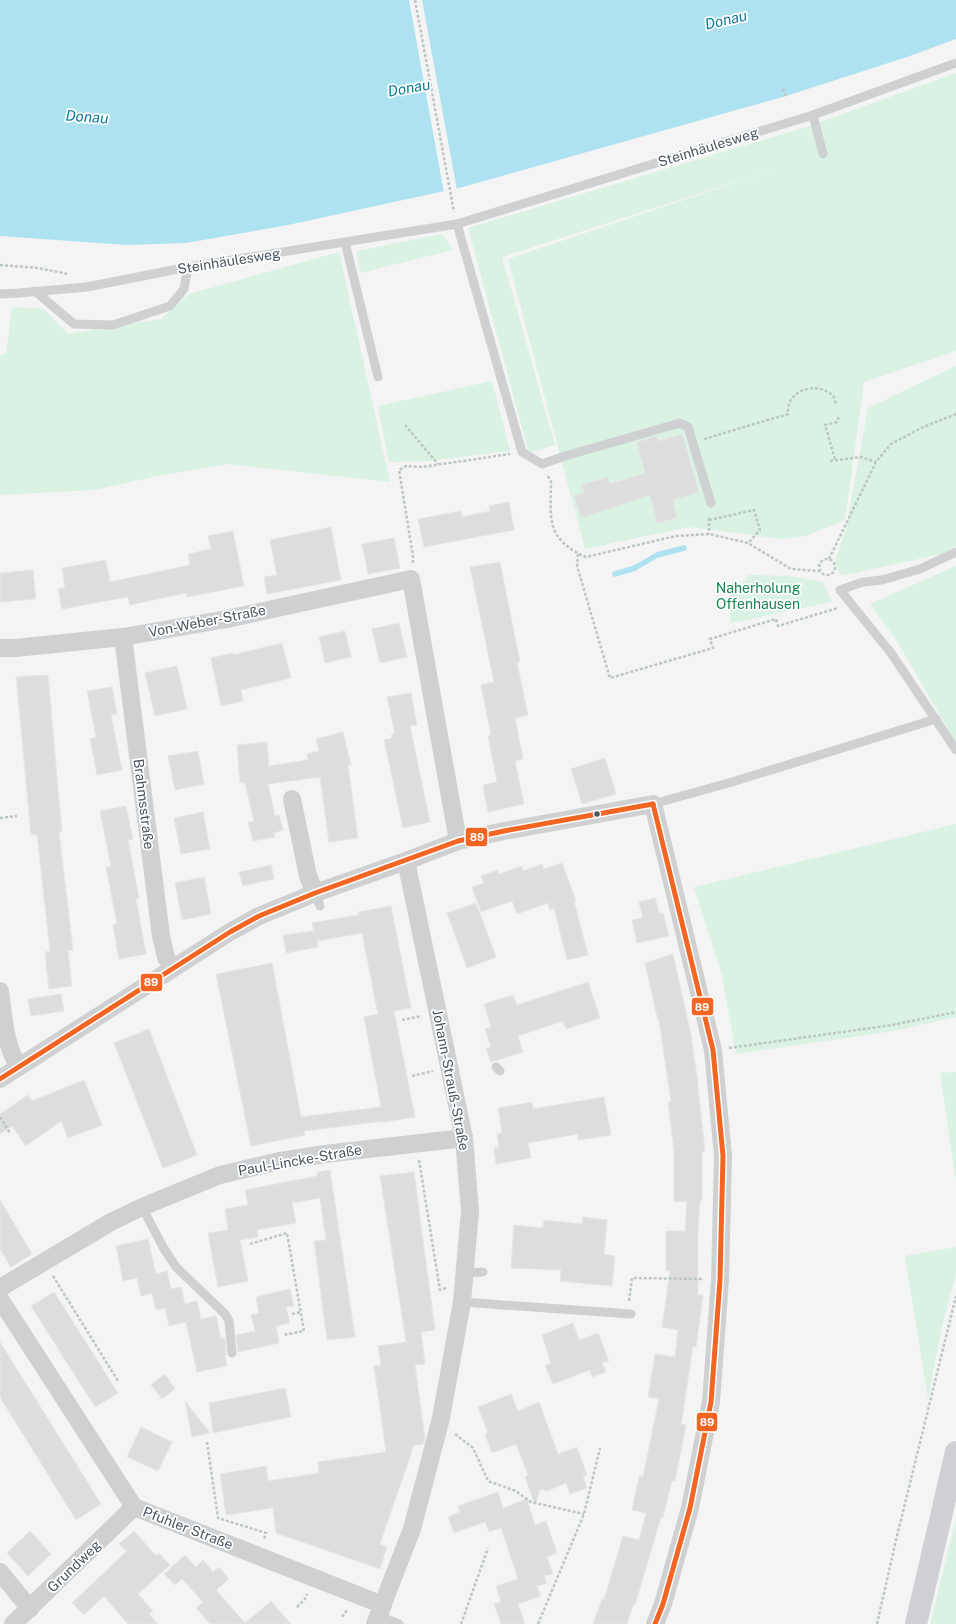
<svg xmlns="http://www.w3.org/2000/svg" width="956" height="1624" font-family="'Public Sans',sans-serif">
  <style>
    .green { fill: #d9f2e3 }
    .water { fill: #aee2f0 }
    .pier { fill: #f4f4f4 }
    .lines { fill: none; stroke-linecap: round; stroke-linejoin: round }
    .stream { stroke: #aee2f0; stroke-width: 5.5 }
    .building { fill: #ddddde; stroke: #e5e6e7 }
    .path { stroke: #bcc7c4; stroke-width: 2.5; stroke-dasharray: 3 2; stroke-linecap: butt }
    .lane { stroke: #ced0d2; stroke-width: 9 }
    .street { stroke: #ced0d2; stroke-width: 18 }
    .secondary { stroke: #ced0d4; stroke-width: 22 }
    .bus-1-casing { stroke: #fff; stroke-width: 8 }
    .bus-1 { stroke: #f26522; stroke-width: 5 }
    .bus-dot { fill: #4a5661; stroke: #fff; stroke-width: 1.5 }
    .labels { text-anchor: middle; stroke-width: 3.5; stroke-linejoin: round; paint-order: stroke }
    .street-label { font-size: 14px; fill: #4a5661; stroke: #fff }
    .park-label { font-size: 14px; fill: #17864f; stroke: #fff }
    .water-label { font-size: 15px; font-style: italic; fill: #0c7c9b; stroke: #fff }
    .line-badge { stroke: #fff; stroke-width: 1.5 }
    .badge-label { font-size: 11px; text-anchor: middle; font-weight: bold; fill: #fff }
  </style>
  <rect width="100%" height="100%" fill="#f4f4f4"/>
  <g class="green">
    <polygon points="956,73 956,351 864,382 845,520 806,536 781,539 689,527 585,549 508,259 792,164 502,257 555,445 529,453 468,228 807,127"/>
    <polygon points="442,234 453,250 360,273 357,251"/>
    <polygon points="339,252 390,482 227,464 158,476 94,490 0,495 0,355 6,354 12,307 44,309 68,334 161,319 189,294"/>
    <polygon points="956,366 956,547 941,554 841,576 835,562 846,528 868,408"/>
    <polygon points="492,381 510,451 430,461 389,462 378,406"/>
    <polygon points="956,566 956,743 897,641 870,604"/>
    <polygon points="748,575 792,576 823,582 832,602 731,623 728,601"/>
    <polygon points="956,824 956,1017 894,1031 736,1054 722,975 694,887"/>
    <polygon points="956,1072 956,1181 940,1073"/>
    <polygon points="956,1247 956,1274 942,1325 928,1399 905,1256"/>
    <polygon points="956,1519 956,1624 930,1624"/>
  </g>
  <polygon class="water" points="0,0 956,0 956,39 907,57 786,96 463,187 288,225 186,243 127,245 0,236"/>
  <polygon class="pier" points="409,0 422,0 457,190 444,193"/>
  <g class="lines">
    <polyline class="stream" points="615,574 635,568 657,555 684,548"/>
  </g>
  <g class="building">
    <polygon points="682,434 699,492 673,500 677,518 657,523 650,495 581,518 574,496 584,493 582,485 608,477 610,484 645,473 637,442 657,436 658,441"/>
    <polygon points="509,502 514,530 424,547 418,519 461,511 462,517 490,511 489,506"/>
    <polygon points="331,527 341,580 267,594 264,577 277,575 270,540"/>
    <polygon points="233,531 244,586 187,597 186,593 130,605 128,597 62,609 58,589 65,588 62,568 106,560 110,582 190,565 188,554 211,549 208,536"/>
    <polygon points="394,538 400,568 368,574 362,544"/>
    <polygon points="500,562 520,662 517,663 528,715 515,718 523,759 515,761 524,804 488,812 483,785 497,782 488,736 491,735 481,685 494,682 470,567"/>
    <polygon points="33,570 36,599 0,602 0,573"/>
    <polygon points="399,623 407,657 380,663 372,629"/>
    <polygon points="345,631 351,657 325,663 319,637"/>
    <polygon points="282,643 291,678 241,690 243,701 221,706 211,658 233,653 233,655"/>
    <polygon points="177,666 187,709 155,716 145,673"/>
    <polygon points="48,675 62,832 59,832 73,950 68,951 72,986 49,989 45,952 50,951 37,835 31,835 16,677"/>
    <polygon points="112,687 117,714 111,715 122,770 97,775 90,739 96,737 87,691"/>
    <polygon points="411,693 417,725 410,726 430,822 403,828 384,740 392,738 391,735 395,734 387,697"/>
    <polygon points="343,732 351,765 348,765 358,838 329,842 320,777 268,784 275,816 279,815 283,830 274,833 275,837 253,841 248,822 254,821 245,783 240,783 237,745 267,742 269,766 308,760 307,754 319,751 316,739"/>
    <polygon points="198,751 204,784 175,790 168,756"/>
    <polygon points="605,758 616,794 582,804 571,769"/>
    <polygon points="126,806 133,839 128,840 139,899 136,899 146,954 119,959 113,925 117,924 106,867 111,866 100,811"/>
    <polygon points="203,812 210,849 181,854 174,818"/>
    <polygon points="562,863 576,901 574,901 588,955 567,960 554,908 550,910 548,903 517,914 512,901 481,912 472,887 484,883 481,876 498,870 499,874 522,866 523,871 542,864 544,869"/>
    <polygon points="271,865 274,879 243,886 239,872"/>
    <polygon points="204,877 211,914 182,920 175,883"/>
    <polygon points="655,898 659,913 663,913 669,936 637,943 632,920 643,918 639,902"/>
    <polygon points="476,903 496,957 467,968 447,913"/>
    <polygon points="391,906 411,1008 394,1011 415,1117 384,1122 384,1121 304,1131 305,1135 251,1146 216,974 272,963 301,1117 381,1107 364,1017 378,1014 362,933 317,941 318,947 286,953 283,935 314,931 312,923 359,915 358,912"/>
    <polygon points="673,954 691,1035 697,1077 705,1151 702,1152 702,1201 700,1201 698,1231 698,1295 703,1295 696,1347 693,1347 681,1424 686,1425 675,1481 672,1480 663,1517 661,1517 635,1605 633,1605 627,1624 593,1624 602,1599 604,1600 623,1536 639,1540 646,1513 632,1510 639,1476 643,1477 659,1399 648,1397 655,1354 675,1357 678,1330 662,1327 670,1271 666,1271 666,1231 685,1231 687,1201 674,1202 674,1151 668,1102 671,1102 659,1020 658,1021 645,963"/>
    <polygon points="588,982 600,1018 566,1029 563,1021 518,1036 523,1052 491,1062 486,1048 491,1047 485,1029 491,1027 484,1004 513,995 517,1005"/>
    <polygon points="61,994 64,1011 31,1016 28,999"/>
    <polygon points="149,1029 197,1155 163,1168 114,1043"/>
    <polygon points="84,1080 102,1125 68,1138 61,1121 26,1146 12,1126 0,1134 0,1114 28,1095 32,1101"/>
    <polygon points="604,1097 611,1135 578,1140 578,1134 528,1143 531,1158 496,1164 494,1148 499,1147 497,1134 502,1133 498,1108 532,1102 533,1109"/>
    <polygon points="330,1170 355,1337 327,1340 314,1241 326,1240 320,1198 292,1203 296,1223 257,1230 258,1237 240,1240 248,1281 218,1287 208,1233 228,1230 225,1209 248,1205 245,1190 317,1176 317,1172"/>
    <polygon points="414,1172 435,1330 421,1332 425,1364 415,1365 425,1439 423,1444 414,1445 380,1544 387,1547 380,1569 276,1533 273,1508 226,1515 220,1474 266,1466 268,1481 319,1473 318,1462 386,1452 374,1366 381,1365 378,1346 406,1342 380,1176"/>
    <polygon points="0,1200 32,1254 11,1267 0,1249"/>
    <polygon points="583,1217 607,1220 604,1254 615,1256 612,1286 560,1281 561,1270 511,1268 514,1225 543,1228 544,1220 582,1224"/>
    <polygon points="148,1239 156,1274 167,1271 171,1289 181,1287 185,1304 197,1301 201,1319 216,1316 221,1339 225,1338 226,1355 225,1355 227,1366 197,1372 186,1322 169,1326 165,1308 156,1310 152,1293 141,1296 137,1278 123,1281 116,1246"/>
    <polygon points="290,1289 294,1306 286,1307 290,1323 276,1326 279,1343 238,1352 236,1335 255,1331 251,1315 259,1313 256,1297"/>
    <polygon points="54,1292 118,1393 95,1407 31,1306"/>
    <polygon points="573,1323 579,1340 598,1333 609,1361 602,1363 606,1372 592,1377 590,1370 553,1384 545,1366 551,1363 542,1335"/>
    <polygon points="0,1342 101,1504 76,1520 0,1397"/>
    <polygon points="165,1374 175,1389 162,1399 151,1385"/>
    <polygon points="285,1388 291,1417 213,1433 209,1403"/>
    <polygon points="511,1394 518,1411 539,1402 558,1454 577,1447 587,1475 583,1477 587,1488 570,1494 566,1483 547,1491 540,1489 535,1505 525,1477 528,1475 516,1444 492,1453 485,1434 488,1433 478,1407"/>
    <polygon points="185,1401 210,1433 192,1437"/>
    <polygon points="141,1427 172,1442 158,1471 127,1457"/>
    <polygon points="498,1492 503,1508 527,1499 535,1525 546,1521 557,1553 547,1557 553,1574 544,1576 547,1583 537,1586 541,1596 518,1604 525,1624 501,1624 494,1604 501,1602 496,1586 518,1579 501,1528 489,1532 485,1522 454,1533 448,1517 460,1512 458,1506"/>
    <polygon points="30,1531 51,1554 28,1576 7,1553"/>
    <polygon points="134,1531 156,1556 159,1553 170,1565 138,1594 153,1611 149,1614 158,1624 128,1624 104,1596 84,1615 72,1603 127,1551 119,1544"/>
    <polygon points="185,1555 196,1567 203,1560 213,1572 219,1567 229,1579 216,1590 245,1623 271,1601 291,1624 210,1624 196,1608 203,1602 182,1579 175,1585 164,1574"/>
  </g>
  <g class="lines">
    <g class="path">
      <polyline points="415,0 454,212"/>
      <polyline points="783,89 786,96"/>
      <polyline points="0,265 38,268 68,274"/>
      <polyline points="405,425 438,464"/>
      <path d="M 704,439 L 788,414 C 788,411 788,407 789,404 C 795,387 821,383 833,396 C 835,398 835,402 836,405"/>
      <polyline points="835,459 825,425 837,422 839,416"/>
      <polyline points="830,461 861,457 876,462"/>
      <path d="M 548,476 L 551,482 C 551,495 549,518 554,529 C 559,542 573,552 586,557 L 676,536 L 709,534 L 748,543 L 791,569 L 819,571"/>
      <polyline points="709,518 709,534"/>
      <polyline points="709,520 754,510 760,530 748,543"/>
      <polyline points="578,554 577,566 610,678 713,648 710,639 776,619 778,626 838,608"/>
      <circle cx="827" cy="567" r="8"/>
      <polyline points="829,559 876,462 891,444 923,427 956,414"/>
      <polyline points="413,563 413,556 399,470 406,466 422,467 510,454"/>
      <polyline points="0,818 17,816"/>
      <polyline points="402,1020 422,1016"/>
      <polyline points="729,1048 892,1025 956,1012"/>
      <polyline points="412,1076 433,1071"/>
      <polyline points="0,1117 10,1133"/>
      <polyline points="419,1160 440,1290 446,1288"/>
      <polyline points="250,1244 287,1233 304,1331 283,1335"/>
      <polyline points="53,1276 118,1381"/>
      <polyline points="629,1301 632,1278 704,1279"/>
      <polyline points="292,1314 301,1312"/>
      <polyline points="455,1434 473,1448 488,1481 516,1491 531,1502 584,1514"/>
      <polyline points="207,1442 218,1518 266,1533 264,1539"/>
      <polyline points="297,1607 305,1599 307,1594"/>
      <polyline points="342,1617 348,1609"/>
      <polyline points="461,1624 488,1548"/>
      <polyline points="538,1624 584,1514 600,1448"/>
      <polyline points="877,1624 896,1540 956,1296"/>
    </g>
    <g class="lane">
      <polyline points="813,115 823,154"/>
      <polyline points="457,224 522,452 542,464 565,456 680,423 688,427 711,503"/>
      <polyline points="345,242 378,377"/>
      <polyline points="35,291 74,324 113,325 170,306 184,289 188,267"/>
      <polyline points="0,294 19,293 87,287 188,267 457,224 813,115 956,63"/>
      <polyline points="956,552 920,569 882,580 863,582 840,590 891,653 956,750"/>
      <polyline points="653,804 732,782 936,719"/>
      <polyline points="315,893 320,906"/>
      <polyline points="496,1067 500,1071"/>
      <polyline points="142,1207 163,1247 176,1267 225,1314 229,1321 232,1353"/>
      <polyline points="465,1273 483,1272"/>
      <polyline points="462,1302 631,1314"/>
      <polyline points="379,1616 399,1624"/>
    </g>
    <g class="street">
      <polyline points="123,637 161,936 166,957 172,969"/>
      <polyline points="0,648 15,648 123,637 227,619 411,579 458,841"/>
      <polyline points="292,799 308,876 315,893"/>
      <path d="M 0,991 C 4,1017 4,1044 19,1067"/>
      <polyline points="0,1079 230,932 259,916 315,893 406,861 458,841 504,831 653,804 713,1050 723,1156 720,1280 711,1402 690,1508 663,1604 655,1624"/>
      <polyline points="0,1288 111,1222 142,1207 220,1175 280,1161 325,1154 464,1138"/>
      <polyline points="0,1299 134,1507 383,1605"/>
      <polyline points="0,1572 30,1609"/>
      <polyline points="13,1624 134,1507"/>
      <polyline points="375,1624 412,1529 441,1418 462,1302 470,1211 464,1138 406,861"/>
    </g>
    <polyline class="secondary" points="916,1624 956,1452"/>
    <g class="bus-1-casing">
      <g id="bus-1">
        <polyline points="653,804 713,1050 723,1156 720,1280 711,1402 690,1508 663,1604 655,1624"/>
        <polyline points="0,1079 230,932 259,916 315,893 458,841 504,831 653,804"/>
      </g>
    </g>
    <use href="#bus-1" class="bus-1"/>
  </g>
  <circle class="bus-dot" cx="597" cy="814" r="3.5"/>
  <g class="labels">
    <g class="street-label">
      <text transform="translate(708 147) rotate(-17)" y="5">Steinhäulesweg</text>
      <text transform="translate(229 261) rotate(-9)" y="5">Steinhäulesweg</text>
      <text transform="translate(207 621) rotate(-11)" y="5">Von-Weber-Straße</text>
      <text transform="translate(144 804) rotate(83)" y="5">Brahmsstraße</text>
      <text transform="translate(451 1080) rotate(79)" y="5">Johann-Strauß-Straße</text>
      <text transform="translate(300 1160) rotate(-10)" y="5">Paul-Lincke-Straße</text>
      <text transform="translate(188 1528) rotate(21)" y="5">Pfuhler Straße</text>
      <text transform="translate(74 1566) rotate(-44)" y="5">Grundweg</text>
    </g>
    <g class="park-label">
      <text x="758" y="593">Naherholung<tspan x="758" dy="16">Offenhausen</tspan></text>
    </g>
    <g class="water-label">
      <text transform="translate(726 20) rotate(-13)" y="5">Donau</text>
      <text transform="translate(409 88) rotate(-10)" y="5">Donau</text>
      <text transform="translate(87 117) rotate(4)" y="5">Donau</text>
    </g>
  </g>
  <g class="line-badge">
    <rect x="465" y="827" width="23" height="20" rx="4" fill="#f26522"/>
    <rect x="140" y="973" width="23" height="19" rx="4" fill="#f26522"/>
    <rect x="691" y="997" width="23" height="19" rx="4" fill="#f26522"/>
    <rect x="696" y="1412" width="22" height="20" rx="4" fill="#f26522"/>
  </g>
  <g class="badge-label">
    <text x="477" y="841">89</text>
    <text x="151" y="986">89</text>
    <text x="702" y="1011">89</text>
    <text x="707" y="1426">89</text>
  </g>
</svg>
